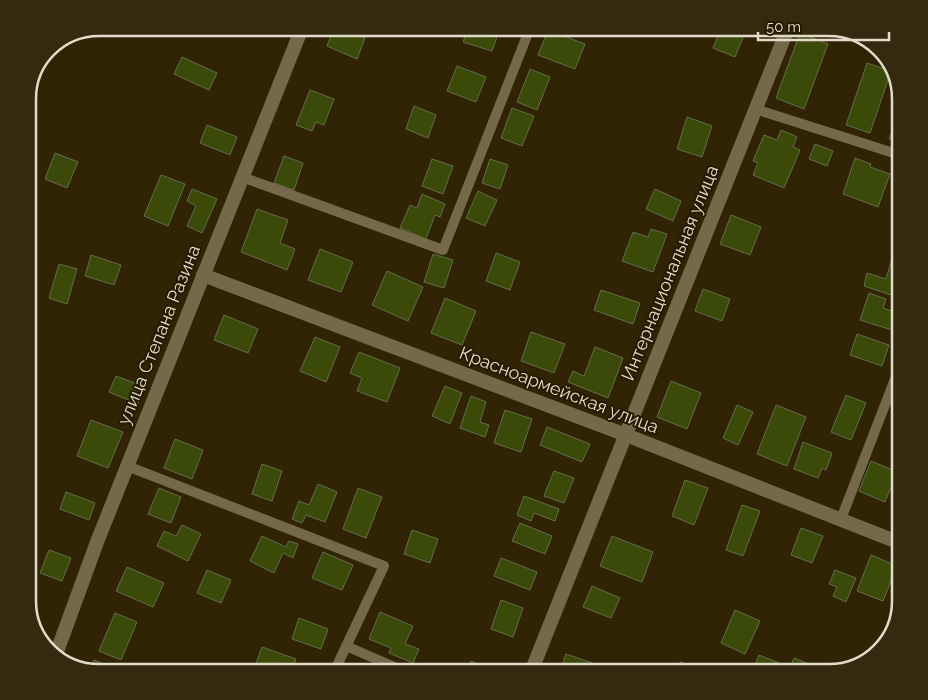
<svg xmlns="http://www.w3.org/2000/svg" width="928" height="700" font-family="Raleway,sans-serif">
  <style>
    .building { fill: #3b4a08; stroke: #636d4d }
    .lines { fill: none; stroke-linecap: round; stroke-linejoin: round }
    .service { stroke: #76694a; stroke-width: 10 }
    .minor { stroke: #76694a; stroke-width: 14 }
    .labels { text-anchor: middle; stroke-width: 4; stroke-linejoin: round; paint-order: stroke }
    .street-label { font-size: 18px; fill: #e3dccb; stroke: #261b00 }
    .rim { fill: none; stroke: #e3dccb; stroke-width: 2.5 }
  </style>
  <rect width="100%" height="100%" fill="#302405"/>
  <g class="building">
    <polygon points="334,28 365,38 357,59 327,46"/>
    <polygon points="468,28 488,28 499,31 492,51 463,42"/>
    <polygon points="721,28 747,28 735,57 713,48"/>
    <polygon points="548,30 585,44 575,69 538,55"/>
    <polygon points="800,33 828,44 804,109 776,98"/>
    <polygon points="182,57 217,73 209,90 174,74"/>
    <polygon points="867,63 891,71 870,133 846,125"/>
    <polygon points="457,66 486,77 476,102 447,91"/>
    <polygon points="530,69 550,77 537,110 517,102"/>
    <polygon points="310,90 334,99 324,125 316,122 312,131 296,125"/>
    <polygon points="414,106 436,115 428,138 406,129"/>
    <polygon points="512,108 534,116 522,146 501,138"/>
    <polygon points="687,117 712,126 702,157 677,149"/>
    <polygon points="898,117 900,118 900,143 889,139"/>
    <polygon points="207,125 237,137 230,155 200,143"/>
    <polygon points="781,130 797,137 793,147 800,150 784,188 753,175 758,163 753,161 764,135 777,140"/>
    <polygon points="815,144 833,151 827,166 809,159"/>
    <polygon points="55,153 78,162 67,188 45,179"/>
    <polygon points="284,156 303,163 294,190 274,183"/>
    <polygon points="855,158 871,164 870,167 890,174 878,207 843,194"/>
    <polygon points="432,159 453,166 443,194 422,186"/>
    <polygon points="490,159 508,165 500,189 482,183"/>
    <polygon points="161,175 185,184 168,226 144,216"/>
    <polygon points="192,189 217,199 202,233 187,226 196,206 187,201"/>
    <polygon points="655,189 681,201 673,221 646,209"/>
    <polygon points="478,191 497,200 485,226 466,218"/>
    <polygon points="422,194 445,204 440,217 435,215 426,239 400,228 410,205 417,208"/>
    <polygon points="257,209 288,220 280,243 295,249 287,270 241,252"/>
    <polygon points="731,215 761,227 750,255 720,244"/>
    <polygon points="651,229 667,234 653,272 622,261 633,232 648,237"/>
    <polygon points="320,249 353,262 341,292 308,280"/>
    <polygon points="496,253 520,262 510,290 486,281"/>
    <polygon points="433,254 453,260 444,288 424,282"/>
    <polygon points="91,255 121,265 114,285 85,276"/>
    <polygon points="892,259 900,262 900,298 864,286 867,273 886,279"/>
    <polygon points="59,264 77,269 67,304 49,298"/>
    <polygon points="387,271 423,287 408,321 372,305"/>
    <polygon points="703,289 730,299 722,321 695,311"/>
    <polygon points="601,290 640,303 633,324 594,310"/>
    <polygon points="869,293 886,299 883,308 900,314 895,331 860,320"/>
    <polygon points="445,298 476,311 462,345 431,333"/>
    <polygon points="224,315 258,329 248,353 214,340"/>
    <polygon points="531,332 565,344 554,373 521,361"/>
    <polygon points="857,334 889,345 882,366 850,355"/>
    <polygon points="315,337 340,347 326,382 300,371"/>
    <polygon points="595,347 623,358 608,398 568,382 573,371 584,376"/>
    <polygon points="359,352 400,368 387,402 357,391 362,378 350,373"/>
    <polygon points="116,376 145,387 138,404 109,392"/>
    <polygon points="671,381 701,393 687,429 657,417"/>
    <polygon points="445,386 462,393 450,424 432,416"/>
    <polygon points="846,395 866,403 851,440 831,432"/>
    <polygon points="471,396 486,402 480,422 489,425 485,437 460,428"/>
    <polygon points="737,405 753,412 738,445 723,438"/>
    <polygon points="776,405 806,417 787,466 757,454"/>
    <polygon points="505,410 532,419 521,452 494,443"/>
    <polygon points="91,420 123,432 108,468 77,456"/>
    <polygon points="547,427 590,444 582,462 540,445"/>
    <polygon points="175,439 203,450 192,479 164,468"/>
    <polygon points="803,442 832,453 826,470 822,468 818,478 794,469"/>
    <polygon points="871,461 900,473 900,491 891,487 885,502 859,491"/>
    <polygon points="262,464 282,471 272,501 252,494"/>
    <polygon points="554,471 574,478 564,503 544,496"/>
    <polygon points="685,480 708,488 694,525 672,516"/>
    <polygon points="318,484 337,492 325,522 306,515 302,523 292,519 299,501 309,505"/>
    <polygon points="159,488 181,497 171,523 148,514"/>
    <polygon points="358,488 382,497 366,538 343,529"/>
    <polygon points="66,492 95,503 89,520 60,509"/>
    <polygon points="524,496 559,509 555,521 534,513 531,521 517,515"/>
    <polygon points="742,505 760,511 743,556 726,550"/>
    <polygon points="520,523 552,536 545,554 512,541"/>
    <polygon points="182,525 201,534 188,561 157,546 164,531 176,536"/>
    <polygon points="801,528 823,536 812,563 791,555"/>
    <polygon points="412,530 438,539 430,563 404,554"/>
    <polygon points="262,536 286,547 289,541 298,544 293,558 283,553 274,573 250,561"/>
    <polygon points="612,536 653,552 642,582 600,566"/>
    <polygon points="49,550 71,558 62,581 40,573"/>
    <polygon points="323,552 353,565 342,590 312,578"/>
    <polygon points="871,555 897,566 883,601 857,591"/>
    <polygon points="501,558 537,572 530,590 494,576"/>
    <polygon points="127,567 164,583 153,607 116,591"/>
    <polygon points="207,570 231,580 221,603 197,593"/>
    <polygon points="835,570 856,578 846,602 833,596 837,587 829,584"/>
    <polygon points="592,586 620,598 611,618 583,607"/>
    <polygon points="501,600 523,608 513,637 491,629"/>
    <polygon points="735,610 760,621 745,654 721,643"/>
    <polygon points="380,612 413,626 405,644 419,649 413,663 389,653 391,648 369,639"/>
    <polygon points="115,613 137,622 121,660 99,651"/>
    <polygon points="299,618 328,629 321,649 292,639"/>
    <polygon points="262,647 296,659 291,672 253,672"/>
    <polygon points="566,654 592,663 588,672 579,672 562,666"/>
    <polygon points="759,655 779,663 776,672 752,672"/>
    <polygon points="794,658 819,668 817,672 788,672"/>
    <polygon points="94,660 120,671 120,672 99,672 90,669"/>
    <polygon points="471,661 493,671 492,672 466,672"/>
    <polygon points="680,662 709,671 708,672 677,672"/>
  </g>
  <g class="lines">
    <g class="service">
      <polyline points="755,109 900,155"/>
      <polyline points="242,177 443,250 530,28"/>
      <polyline points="127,466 384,566 334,672"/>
      <polyline points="841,519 900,366"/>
      <polyline points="346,646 406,672"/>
    </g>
    <g class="minor">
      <polyline points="203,275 626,435 900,543"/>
      <polyline points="55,657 97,542 302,28"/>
      <polyline points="531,672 788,28"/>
    </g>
  </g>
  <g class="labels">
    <g class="street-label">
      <text transform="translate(670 273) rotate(-68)" y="6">Интернациональная улица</text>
      <text transform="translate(159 335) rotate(-68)" y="6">улица Степана Разина</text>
      <text transform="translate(559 390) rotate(21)" y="6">Красноармейская улица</text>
    </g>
  </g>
  <path d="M0 0H928V700H0ZM99 36H829A63 63 0 0 1 892 99V601A63 63 0 0 1 829 664H99A63 63 0 0 1 36 601V99A63 63 0 0 1 99 36Z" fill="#352a10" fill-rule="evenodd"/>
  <path class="rim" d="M99 36H829A63 63 0 0 1 892 99V601A63 63 0 0 1 829 664H99A63 63 0 0 1 36 601V99A63 63 0 0 1 99 36Z"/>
  <path d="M758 32v8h131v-8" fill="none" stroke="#e3dccb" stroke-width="2.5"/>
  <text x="766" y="32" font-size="15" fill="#e3dccb" stroke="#261b00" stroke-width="4" paint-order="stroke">50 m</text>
</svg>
